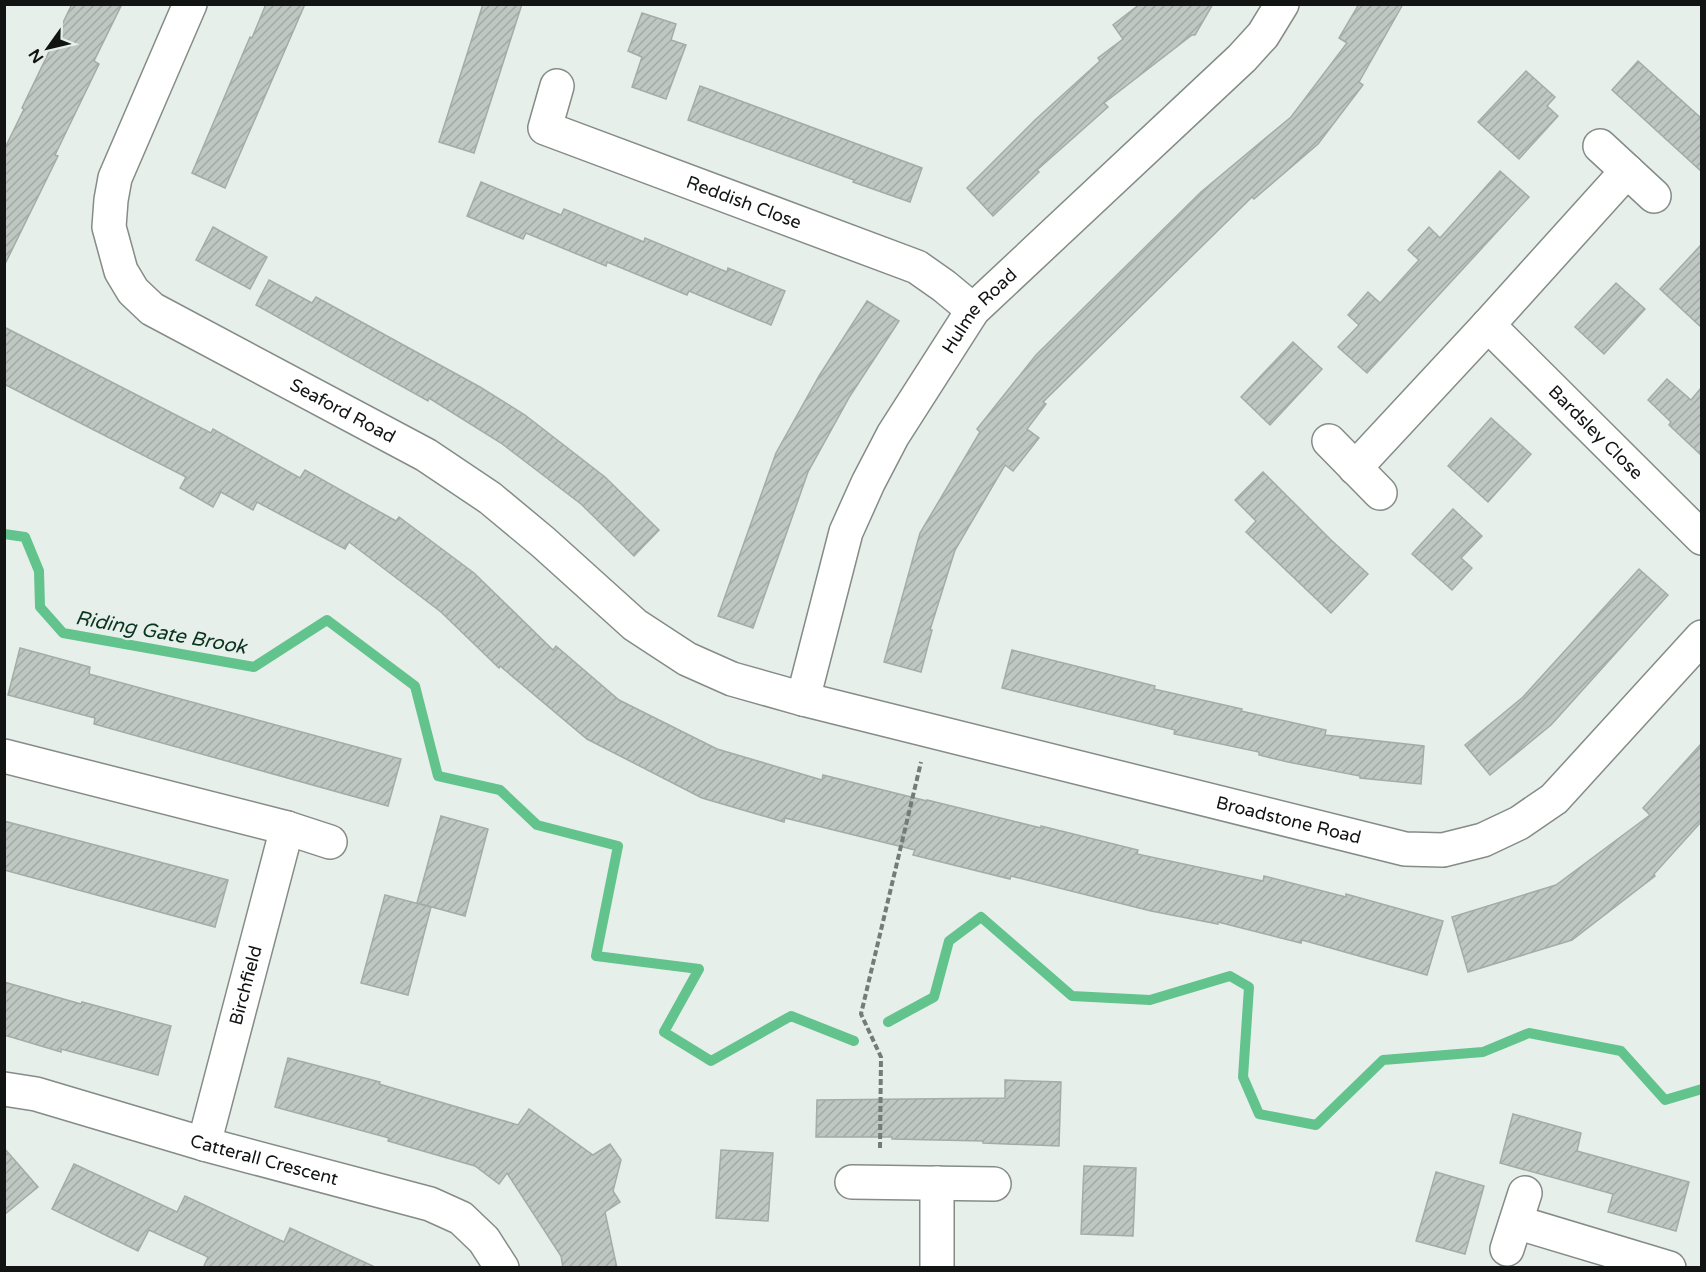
<svg xmlns="http://www.w3.org/2000/svg" width="1706" height="1272" font-family="'Varela Round',sans-serif">
  <style>
    .lines { fill: none; stroke-linecap: round; stroke-linejoin: round }
    .stream { stroke: #62c38c; stroke-width: 10 }
    .building { fill: url(#building-hatch); stroke: #a4aca7; stroke-width: 1.5 }
    .minor-casing { stroke: #858c87; stroke-width: 36 }
    .path { stroke: #757b77; stroke-width: 4; stroke-dasharray: 6 3; stroke-linecap: butt }
    .minor { stroke: #fff; stroke-width: 33 }
    .labels { text-anchor: middle; stroke-width: 4.5; stroke-linejoin: round; paint-order: stroke }
    .street-label { font-size: 18px; fill: #111412; stroke: #e7efea }
    .water-label { font-size: 20px; font-style: italic; fill: #09341f; stroke: #e7efea }
  </style>
  <defs>
    <pattern id="building-hatch" width="6" height="6" patternUnits="userSpaceOnUse" patternTransform="scale(1.5)"><rect width="6" height="6" fill="#bfc7c2"/><path d="M-1 1l2-2M0 6l6-6M5 7l2-2" fill="none" stroke="#a3aaa6"/></pattern>
  </defs>
  <rect width="100%" height="100%" fill="#e7efea"/>
  <g class="lines">
    <g class="stream">
      <polyline points="4,534 25,537 39,571 40,607 63,633 254,667 327,620 415,686 438,776 500,790 537,825 618,846 596,956 699,969 664,1032 711,1061 791,1016 854,1041"/>
      <polyline points="888,1022 934,997 949,941 981,917 1072,996 1150,1000 1230,976 1249,987 1243,1077 1259,1114 1316,1125 1383,1060 1483,1052 1529,1033 1621,1051 1665,1100 1702,1089"/>
    </g>
  </g>
  <g class="building">
    <polygon points="72,4 122,4 94,61 99,64 55,155 58,156 4,266 4,150 24,109 22,108"/>
    <polygon points="266,4 305,4 225,188 192,173 250,37 252,38"/>
    <polygon points="483,4 522,4 474,153 439,142"/>
    <polygon points="1140,4 1213,4 1195,35 1192,35 1104,103 1108,107 1037,170 1039,172 993,216 967,188 1035,120 1100,61 1098,58 1123,39 1113,25"/>
    <polygon points="1359,4 1403,4 1359,82 1363,85 1318,144 1254,199 1252,197 1043,402 1046,404 1027,429 1039,438 1013,471 1005,465 955,550 930,630 932,630 921,672 884,662 920,533 980,432 977,429 1036,355 1201,192 1291,117 1347,43 1339,38"/>
    <polygon points="642,13 676,24 671,40 686,45 666,99 632,87 642,57 628,51"/>
    <polygon points="1638,61 1701,118 1701,171 1612,90"/>
    <polygon points="1526,71 1555,97 1547,106 1558,116 1519,159 1478,122"/>
    <polygon points="700,86 922,168 910,202 853,182 854,180 688,120"/>
    <polygon points="1500,171 1529,197 1367,373 1338,347 1359,325 1348,315 1368,292 1380,303 1419,260 1408,250 1429,227 1440,238"/>
    <polygon points="481,182 561,215 564,209 644,242 645,238 727,272 728,268 785,291 771,325 689,291 687,295 607,262 606,266 526,233 523,239 467,216"/>
    <polygon points="213,227 267,257 250,289 196,260"/>
    <polygon points="1701,245 1701,327 1660,289"/>
    <polygon points="269,280 312,303 316,297 480,387 525,415 605,477 659,530 634,556 581,504 501,443 429,398 428,401 256,305"/>
    <polygon points="1616,283 1645,309 1604,354 1575,327"/>
    <polygon points="867,301 899,321 850,396 808,472 753,628 718,616 776,453 819,376"/>
    <polygon points="4,327 211,433 213,429 300,478 305,470 396,521 399,517 474,573 553,650 556,646 619,700 717,749 822,780 823,775 927,801 927,800 1041,828 1041,826 1138,850 1137,854 1263,881 1264,876 1346,897 1346,894 1443,921 1427,975 1302,940 1301,943 1218,922 1218,924 1151,911 1011,876 1010,879 913,855 915,850 785,818 784,822 702,798 587,739 500,666 499,668 441,612 349,542 345,549 257,502 253,510 221,492 213,507 180,488 186,477 4,384"/>
    <polygon points="1293,342 1322,369 1270,425 1241,397"/>
    <polygon points="1667,379 1691,400 1701,388 1701,455 1669,425 1671,422 1648,400"/>
    <polygon points="1491,418 1531,454 1488,502 1448,466"/>
    <polygon points="1263,472 1330,539 1368,574 1331,613 1246,532 1256,521 1235,500"/>
    <polygon points="1453,509 1482,536 1461,558 1472,568 1452,590 1412,554"/>
    <polygon points="1639,569 1668,595 1551,725 1490,775 1465,745 1523,697"/>
    <polygon points="20,648 90,667 89,674 401,759 388,806 94,724 95,718 8,695"/>
    <polygon points="1012,650 1155,686 1154,689 1242,709 1241,711 1326,730 1325,735 1424,746 1421,784 1360,778 1360,776 1288,762 1259,755 1259,752 1174,734 1175,730 1002,688"/>
    <polygon points="1701,744 1701,822 1654,874 1655,876 1572,940 1468,972 1452,917 1556,885 1650,815 1643,808"/>
    <polygon points="441,816 488,829 465,916 417,903"/>
    <polygon points="4,821 228,880 215,927 4,870"/>
    <polygon points="385,895 431,907 408,995 361,983"/>
    <polygon points="4,982 81,1004 82,1002 171,1026 158,1075 61,1049 61,1052 4,1035"/>
    <polygon points="288,1058 380,1082 379,1084 518,1125 529,1109 593,1155 610,1144 621,1160 613,1191 620,1202 605,1212 617,1268 563,1268 561,1256 507,1173 499,1184 475,1166 388,1141 389,1138 275,1107"/>
    <polygon points="1005,1080 1061,1082 1059,1146 983,1143 983,1141 892,1139 892,1137 816,1137 817,1100 1005,1098"/>
    <polygon points="1513,1114 1581,1133 1577,1151 1689,1182 1676,1231 1608,1212 1613,1194 1500,1163"/>
    <polygon points="4,1148 38,1187 4,1215"/>
    <polygon points="721,1150 773,1153 768,1221 716,1218"/>
    <polygon points="74,1164 177,1212 185,1196 284,1242 290,1228 377,1268 203,1268 208,1257 149,1230 138,1251 52,1209"/>
    <polygon points="1084,1166 1136,1168 1133,1236 1081,1234"/>
    <polygon points="1436,1172 1484,1186 1465,1254 1416,1241"/>
  </g>
  <g class="lines">
    <g class="minor-casing">
      <g id="minor">
        <path id="s1" d="M 190,4 L 115,178 L 111,200 L 109,227 L 121,271 L 133,291 L 152,309 L 426,455 L 490,498 L 543,542 L 635,625 L 687,659 L 732,679 L 803,699 L 1405,849 L 1443,850 L 1483,840 L 1519,823 L 1554,799 L 1702,637"/>
        <path id="s2" d="M 557,86 L 545,128 L 917,267 L 944,286 L 973,310"/>
        <polyline points="1600,146 1654,196"/>
        <path id="s3" d="M 1488,325 L 1702,538"/>
        <polyline points="1329,441 1380,493"/>
        <polyline points="1355,468 1488,325 1627,171"/>
        <path id="s4" d="M 803,699 L 846,532 L 868,483 L 893,435 L 973,310 L 1242,58 L 1263,35 L 1282,4"/>
        <polyline points="4,756 287,828 330,842"/>
        <path id="s5" d="M 4,1089 L 36,1094 L 204,1144 L 430,1204 L 461,1218 L 484,1240 L 502,1268"/>
        <path id="s6" d="M 204,1144 L 287,828"/>
        <polyline points="852,1182 994,1184"/>
        <polyline points="1516,1222 1669,1268"/>
        <polyline points="1507,1249 1525,1193"/>
        <polyline points="937,1268 937,1183"/>
      </g>
    </g>
    <polyline class="path" points="880,1148 881,1057 861,1014 921,762"/>
    <use href="#minor" class="minor"/>
  </g>
  <g class="labels">
    <g class="street-label">
      <text dy="6" stroke="none"><textPath href="#s2" startOffset="256">Reddish Close</textPath></text>
      <text dy="6" stroke="none"><textPath href="#s4" startOffset="432">Hulme Road</textPath></text>
      <text dy="6" stroke="none"><textPath href="#s1" startOffset="550">Seaford Road</textPath></text>
      <text dy="6" stroke="none"><textPath href="#s3" startOffset="152">Bardsley Close</textPath></text>
      <text dy="6" stroke="none"><textPath href="#s1" startOffset="1600">Broadstone Road</textPath></text>
      <text dy="6" stroke="none"><textPath href="#s6" startOffset="164">Birchfield</textPath></text>
      <text dy="6" stroke="none"><textPath href="#s5" startOffset="270">Catterall Crescent</textPath></text>
    </g>
    <g class="water-label">
      <text transform="translate(161 632) rotate(10)" y="7">Riding Gate Brook</text>
    </g>
  </g>
  <rect width="1706" height="1272" fill="none" stroke="#111412" stroke-width="12"/>
  <g transform="translate(48 48) rotate(236)" stroke="#e7efea" stroke-width="4.5" paint-order="stroke">
  <path d="M0-4.5L10 22L0 15L-10 22Z" fill="#111412"/>
  <text y="-9" font-size="16" font-weight="bold" text-anchor="middle" fill="#111412">N</text>
  </g>
</svg>
